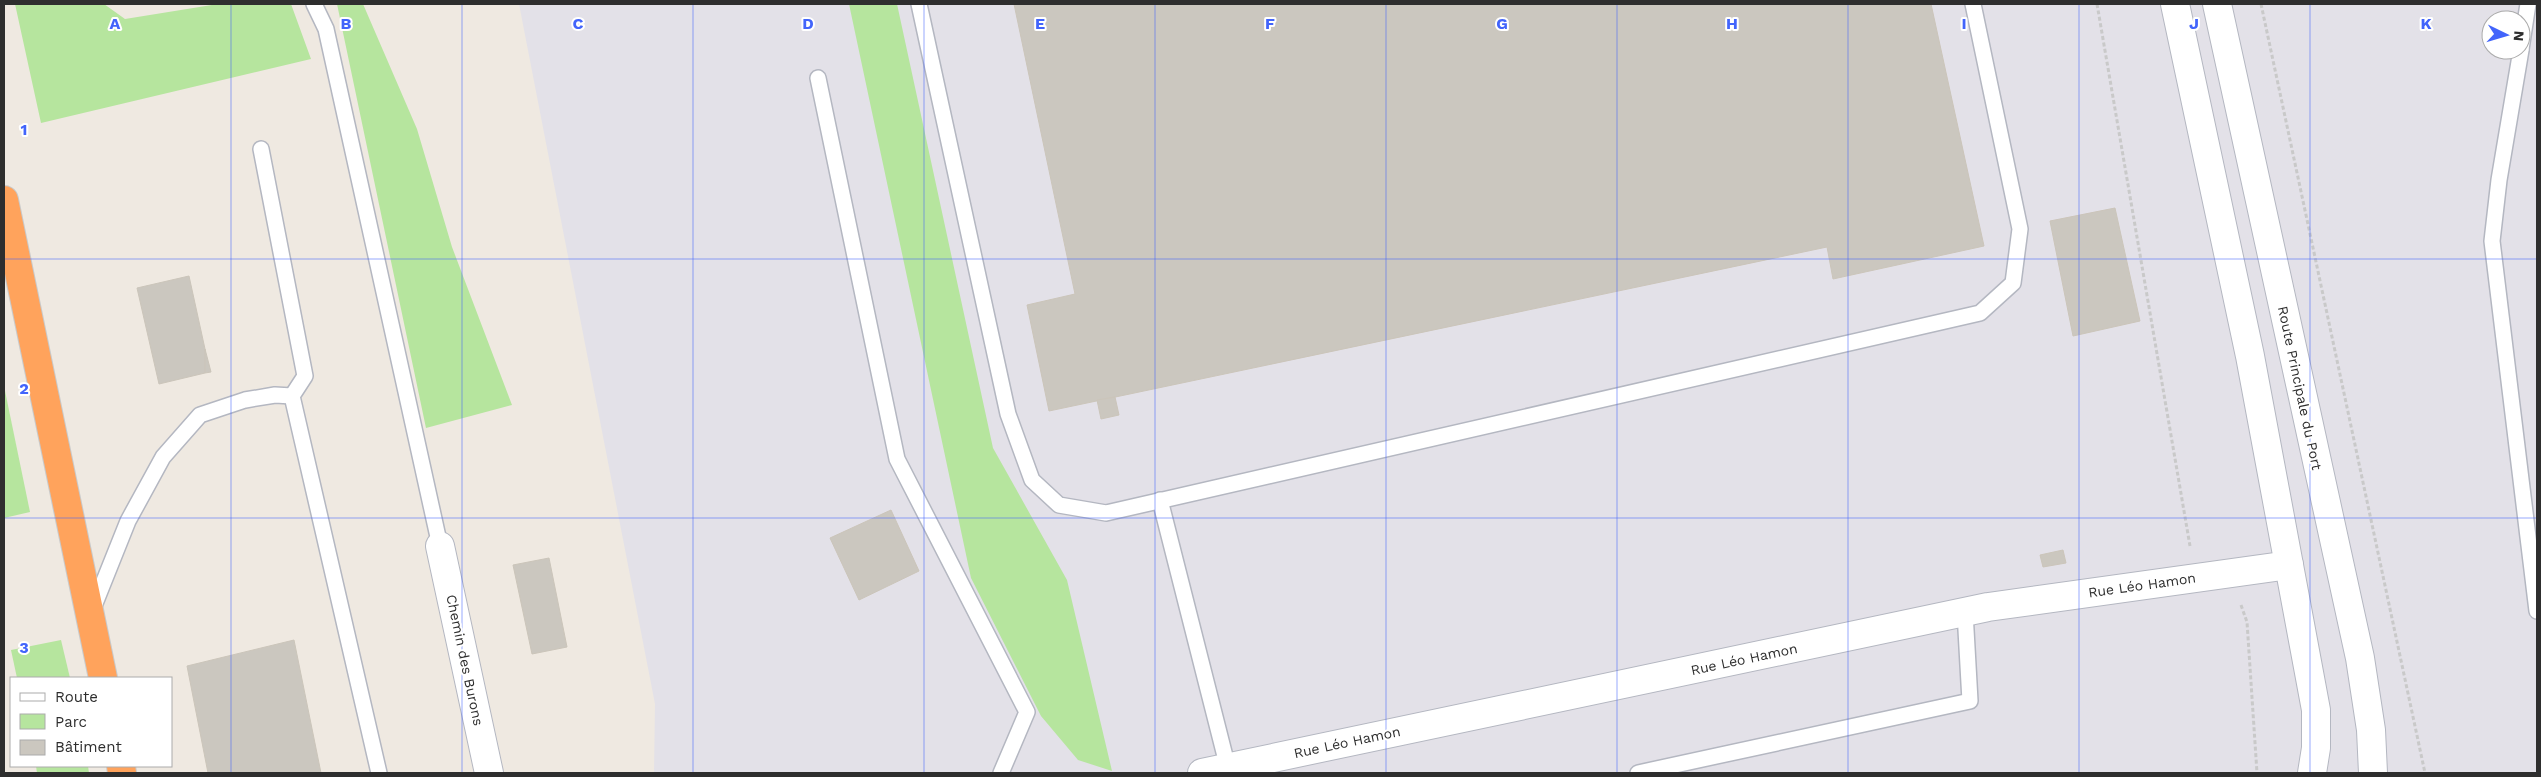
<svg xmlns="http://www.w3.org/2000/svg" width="2541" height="777" font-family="'Work Sans',sans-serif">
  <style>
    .industrial { fill: #e3e1e8; fill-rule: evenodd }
    .green { fill: #b6e59e }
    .building { fill: #cbc7bf; stroke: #cbc5ba }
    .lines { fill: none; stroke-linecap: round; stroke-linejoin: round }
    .lane-casing { stroke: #b4b7c1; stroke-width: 18 }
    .street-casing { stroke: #b4b7c1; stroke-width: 30 }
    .secondary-casing { stroke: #b4b7c1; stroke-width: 30 }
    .highway-casing { stroke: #c9c9c9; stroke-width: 30 }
    .path { stroke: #c9c9c9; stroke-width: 3; stroke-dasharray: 4 2.5; stroke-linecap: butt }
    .lane { stroke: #fff; stroke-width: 15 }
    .street { stroke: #fff; stroke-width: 28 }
    .secondary { stroke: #fff; stroke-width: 28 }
    .highway { stroke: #ffa35c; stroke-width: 28 }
    .grid { fill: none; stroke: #4264fb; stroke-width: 1; stroke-opacity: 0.55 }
    .labels { text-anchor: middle; stroke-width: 4; stroke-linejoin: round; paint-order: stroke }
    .street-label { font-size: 14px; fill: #2e2e2e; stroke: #fff }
    .grid-label { font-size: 16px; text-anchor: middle; font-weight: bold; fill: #4264fb; stroke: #fff; stroke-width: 4; stroke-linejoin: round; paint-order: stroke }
  </style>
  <rect width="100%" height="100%" fill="#efe9e1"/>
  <path class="industrial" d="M 519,4 L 2537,4 L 2537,773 L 654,773 L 655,704 ZM 2491,20 L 2521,20 L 2521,50 L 2491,50 Z"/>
  <g class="green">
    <polygon points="15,4 104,4 125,19 218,4 291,4 311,59 41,123"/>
    <polygon points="337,4 363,4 417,129 452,247 512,405 426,428"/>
    <polygon points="849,4 897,4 993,448 1067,580 1112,771 1078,760 1041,716 971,578"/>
    <polygon points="4,386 30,512 4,518"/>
    <polygon points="61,640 70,678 17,678 11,650"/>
    <polygon points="36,766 88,766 89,773 37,773"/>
  </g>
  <g class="building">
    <polygon points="1014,4 1931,4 1984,246 1833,279 1827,247 1049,411 1027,305 1075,294"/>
    <polygon points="2115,208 2140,321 2073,336 2050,221"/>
    <polygon points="189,276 205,349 205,373 159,384 137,288"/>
    <polygon points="205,349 211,372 205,373"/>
    <polygon points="1115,397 1119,415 1101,419 1097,400"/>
    <polygon points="891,510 919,571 859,600 830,538"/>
    <polygon points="2063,550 2066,563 2043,567 2040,555"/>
    <polygon points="549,558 567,647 532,654 513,565"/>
    <polygon points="294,640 321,773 208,773 187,666"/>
  </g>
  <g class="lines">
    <g class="lane-casing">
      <g id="lane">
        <polyline points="314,4 326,29 440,546"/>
        <polyline points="919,4 1008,414 1032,480 1059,505 1106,513 1980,313 2013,283 2020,229 1973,4"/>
        <polyline points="2521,49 2528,4"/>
        <polyline points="2521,50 2499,180 2492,241 2537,611"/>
        <polyline points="818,78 897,459 1027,712 1001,773"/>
        <polyline points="261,149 305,376 292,396 379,773"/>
        <polyline points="1160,500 1228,768"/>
        <polyline points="92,611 128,521 163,457 200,415 245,400 275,395 292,396"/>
        <polyline points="1638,773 1970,701 1965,612"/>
      </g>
    </g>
    <g class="street-casing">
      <g id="street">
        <polyline points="440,546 489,773"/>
        <polyline points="1202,773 1988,607 2289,565"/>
      </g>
    </g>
    <g class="secondary-casing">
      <g id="secondary">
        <polyline points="2175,4 2250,356 2316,710 2316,748 2312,773"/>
        <polyline points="2217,4 2360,658 2371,730 2373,773"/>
      </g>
    </g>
    <g class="highway-casing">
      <g id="highway">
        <polyline points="4,200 103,678"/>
        <polyline points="121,766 122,773"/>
      </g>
    </g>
    <g class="path">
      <polyline points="2097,4 2190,546"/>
      <polyline points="2261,4 2425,773"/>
      <polyline points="2241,605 2247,622 2257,773"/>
    </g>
    <use href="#lane" class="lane"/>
    <use href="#street" class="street"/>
    <use href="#secondary" class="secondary"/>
    <use href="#highway" class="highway"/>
  </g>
  <path class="grid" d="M 231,4 L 231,773M 462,4 L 462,773M 693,4 L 693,773M 924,4 L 924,773M 1155,4 L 1155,773M 1386,4 L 1386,773M 1617,4 L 1617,773M 1848,4 L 1848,773M 2079,4 L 2079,773M 2310,4 L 2310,773M 4,259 L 2537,259M 4,518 L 2537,518"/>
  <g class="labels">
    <g class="street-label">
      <text transform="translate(2300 388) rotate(78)" y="5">Route Principale du Port</text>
      <text transform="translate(2142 585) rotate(-8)" y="5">Rue Léo Hamon</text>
      <text transform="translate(1744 659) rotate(-12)" y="5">Rue Léo Hamon</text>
      <text transform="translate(465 660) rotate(78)" y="5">Chemin des Burons</text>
      <text transform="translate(1347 742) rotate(-12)" y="5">Rue Léo Hamon</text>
    </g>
  </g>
  <g class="grid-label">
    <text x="115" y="29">A</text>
    <text x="346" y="29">B</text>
    <text x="578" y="29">C</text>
    <text x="808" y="29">D</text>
    <text x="1040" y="29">E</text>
    <text x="1270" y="29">F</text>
    <text x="1502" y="29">G</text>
    <text x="1732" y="29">H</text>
    <text x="1964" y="29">I</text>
    <text x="2194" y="29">J</text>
    <text x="2426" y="29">K</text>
    <text x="24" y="135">1</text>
    <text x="24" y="394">2</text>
    <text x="24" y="653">3</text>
  </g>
  <rect width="2541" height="777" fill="none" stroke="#2e2e2e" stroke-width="10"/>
  <rect x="10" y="677" width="162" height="90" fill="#ffffff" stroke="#ababab"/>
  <rect x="20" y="693" width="25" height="8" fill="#ffffff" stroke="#ababab"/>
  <text x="55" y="702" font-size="15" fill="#2e2e2e">Route</text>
  <rect x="20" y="714" width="25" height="15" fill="#b6e59e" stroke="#ababab"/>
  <text x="55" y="727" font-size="15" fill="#2e2e2e">Parc</text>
  <rect x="20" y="740" width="25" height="15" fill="#cbc7bf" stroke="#ababab"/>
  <text x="55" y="752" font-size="15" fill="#2e2e2e">Bâtiment</text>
  <g transform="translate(2506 35) rotate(95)"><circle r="24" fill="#ffffff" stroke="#ababab"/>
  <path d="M0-4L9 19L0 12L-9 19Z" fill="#4264fb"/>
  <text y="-8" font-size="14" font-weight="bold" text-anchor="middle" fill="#2e2e2e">N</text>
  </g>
</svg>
